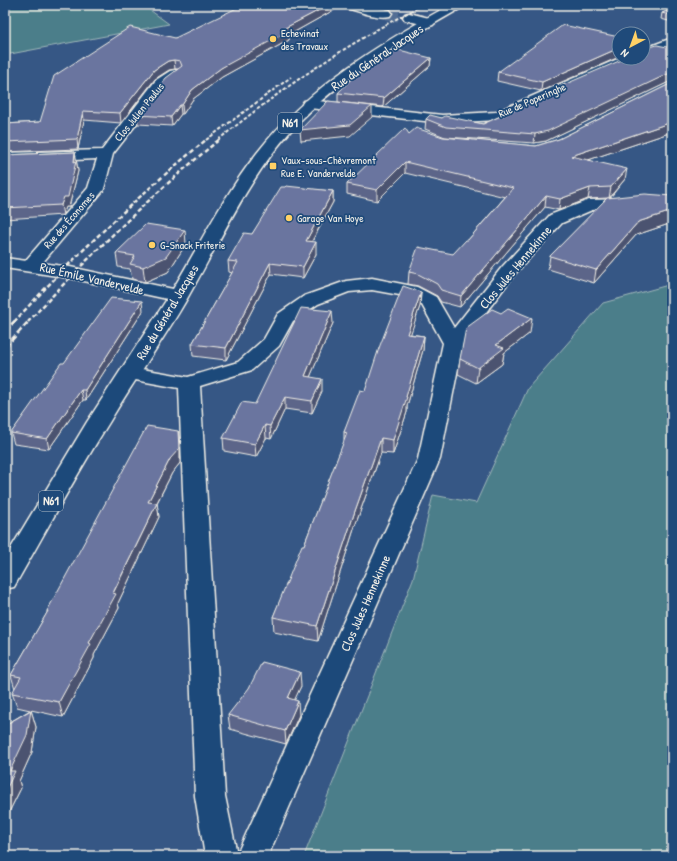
<svg xmlns="http://www.w3.org/2000/svg" width="677" height="861" font-family="'Patrick Hand',sans-serif">
  <style>
    .green { fill: #4c7e8a; stroke: #a0b8b9 }
    .lines { fill: none; stroke-linecap: round; stroke-linejoin: round }
    .minor-tunnel { stroke: #526e94; stroke-width: 13; stroke-dasharray: 13 6; stroke-linecap: butt }
    .minor-casing { stroke: #f4f1e8; stroke-width: 3 }
    .major-casing { stroke: #f4f1e8; stroke-width: 3 }
    .minor { fill: #1f4a7a; fill-rule: evenodd }
    .major { fill: #1f4a7a; fill-rule: evenodd }
    .rail-far2 { stroke: #f4f1e8; stroke-width: 2; stroke-dasharray: 3.5 2; stroke-linecap: butt }
    .rail-far1 { stroke: #f4f1e8; stroke-width: 2.5; stroke-dasharray: 4.5 2.5; stroke-linecap: butt }
    .rail { stroke: #f4f1e8; stroke-width: 3; stroke-dasharray: 6 3; stroke-linecap: butt }
    .wall { fill: #5c6589; stroke: #f4f1e8 }
    .shaded-wall { fill: #4b526f; stroke: #f4f1e8 }
    .building { fill: #6b759f; stroke: #f4f1e8 }
    .poi-dot { fill: #ffd166; stroke: #1f4a7a; stroke-width: 1.5 }
    .labels { text-anchor: middle; stroke-width: 3.5; stroke-linejoin: round; paint-order: stroke }
    .far-poi-label { font-size: 11px; fill: #f4f1e8; stroke: #1f4a7a; text-anchor: start }
    .far-street-label { font-size: 11px; fill: #f4f1e8; stroke: #1f4a7a }
    .shield { fill: #1f4a7a; stroke: #b4bfc7; stroke-width: 1 }
    .shield-label { font-size: 12px; font-weight: bold; fill: #f4f1e8 }
    .street-label { font-size: 13px; fill: #f4f1e8; stroke: #1f4a7a }
  </style>
  <rect width="100%" height="100%" fill="#365785"/>
  <filter id="ink" filterUnits="userSpaceOnUse"><feTurbulence type="fractalNoise" baseFrequency=".025" numOctaves="2"/><feDisplacementMap in="SourceGraphic" scale="8" xChannelSelector="R" yChannelSelector="G"/><feConvolveMatrix kernelMatrix="1 2 1 2 8 2 1 2 1" color-interpolation-filters="sRGB"/></filter>
  <g filter="url(#ink)">
    <g class="green">
      <polygon points="5,5 143,5 169,24 5,55"/>
      <polygon points="672,284 672,856 304,856 413,579 433,495 476,503 528,388 603,303"/>
    </g>
    <g class="lines">
      <polyline class="minor-tunnel" points="386,13 409,17"/>
      <g class="minor-casing">
        <g id="minor">
          <path d="M 342,5 L 362,5 L 390,10 L 392,13 L 390,16 C 376,19 358,11 344,7 Z"/>
          <polygon points="409,13 433,19 435,22 433,25 429,26 405,20 403,17 405,14"/>
          <polygon points="672,38 672,46 643,57 643,49"/>
          <polygon points="620,58 637,58 636,61 498,120 442,123 309,108 304,107 302,104 304,101 309,100 442,115 496,112"/>
          <polygon points="175,70 180,71 182,74 166,86 113,154 104,189 102,192 38,268 32,269 26,268 23,264 26,260 88,188 97,159 5,163 5,153 102,150 156,80 170,71"/>
          <path d="M 630,199 L 636,201 L 638,204 L 636,207 L 592,210 L 562,223 L 514,275 L 463,343 L 440,459 L 268,856 L 205,856 L 195,796 L 179,388 L 130,379 L 123,377 L 120,373 L 123,369 L 130,367 L 188,377 L 238,362 L 264,339 L 278,314 L 304,296 L 346,281 L 372,278 L 417,287 L 436,297 L 454,328 L 502,267 L 550,215 L 589,200 ZM 372,290 L 405,296 L 422,305 L 443,343 L 418,459 L 237,854 L 225,796 L 200,386 L 252,370 L 279,346 L 293,321 L 318,304 L 349,292 Z"/>
        </g>
      </g>
      <g class="major-casing">
        <path id="major" d="M 450,5 L 465,5 L 463,7 C 407,39 349,72 303,118 C 252,169 223,236 188,297 C 164,339 135,379 110,421 C 76,475 46,531 14,587 L 5,589 L 5,558 L 87,422 L 167,299 L 70,278 L 5,268 L 5,258 L 70,267 L 173,289 C 200,244 224,195 257,153 C 308,87 379,44 450,5 Z"/>
      </g>
      <use href="#minor" class="minor"/>
      <use href="#major" class="major"/>
      <g class="rail-far2">
        <polyline points="206,140 291,77"/>
        <path d="M 218,140 C 264,103 312,68 363,38 C 382,26 402,16 422,5"/>
      </g>
      <g class="rail-far1">
        <path d="M 14,322 C 74,256 138,196 207,139"/>
        <path d="M 28,322 C 88,257 151,195 220,139"/>
      </g>
      <g class="rail">
        <polyline points="5,331 15,321"/>
        <polyline points="5,347 29,321"/>
      </g>
    </g>
    <g class="wall">
      <polygon points="341,5 341,6 289,35 289,40 222,77 193,99 183,114 181,114 172,126 138,124 137,115 178,69 175,69 169,70 155,79 121,123 84,120 78,149 5,152 5,124 40,122 175,38"/>
      <polygon points="672,9 672,22 661,19 662,13"/>
      <polygon points="619,37 541,91 497,81 498,72"/>
      <polygon points="672,48 672,81 671,81 546,141 534,143 445,137 425,129 426,119 442,118 483,124 560,89 561,86 643,58 644,49"/>
      <polygon points="431,58 430,66 383,107 338,102 338,93"/>
      <polygon points="672,83 672,132 588,160 625,179 610,198 672,196 672,223 636,235 594,283 548,269 550,256 608,198 588,199 559,210 545,207 460,307 441,302 437,296 418,286 408,284 409,272 453,254 468,240 505,197 405,173 377,201 347,194 347,184 409,134 536,146 559,139"/>
      <polygon points="75,152 78,171 69,207 66,207 63,215 5,219 5,155"/>
      <polygon points="285,187 333,191 333,202 312,242 316,254 303,278 271,274 226,360 193,356 192,344 232,273 229,272 228,261 252,234"/>
      <polygon points="186,244 168,272 145,282 132,279 130,269 118,267 116,253"/>
      <polygon points="421,292 420,306 410,334 424,336 423,350 407,406 407,412 393,454 381,453 355,526 318,641 274,632 273,617 304,545 344,442 344,432 365,391"/>
      <polygon points="143,311 86,400 83,400 49,449 14,444 11,433 64,363"/>
      <polygon points="333,323 310,377 322,391 312,413 285,409 271,439 266,438 256,457 224,451 223,438"/>
      <polygon points="530,333 504,353 502,364 476,383 458,374 460,359"/>
      <polygon points="178,431 180,445 180,463 172,473 157,503 159,517 118,603 119,608 94,655 94,658 63,717 31,710 36,727 32,752 19,781 21,788 5,820 5,725 30,710 17,707 12,693 15,689 11,675 47,613 47,611"/>
      <polygon points="301,686 294,700 299,715 286,744 230,729 228,715"/>
    </g>
    <g class="shaded-wall">
      <polygon points="329,5 341,5 341,6 289,35 289,40 222,77 193,99 183,114 182,105 192,90 221,68 281,30"/>
      <polygon points="619,48 619,57 541,91 542,82"/>
      <polygon points="431,58 430,66 383,107 384,98"/>
      <polygon points="174,60 175,69 169,70 155,79 121,123 120,113 154,70 168,61"/>
      <polygon points="672,72 671,81 546,141 534,143 535,134"/>
      <polygon points="180,105 181,114 172,126 171,117"/>
      <polygon points="372,106 372,117 350,136 301,141 300,130"/>
      <polygon points="83,111 84,120 78,149 77,139"/>
      <polygon points="672,122 672,132 570,166 571,156"/>
      <polygon points="75,152 78,171 69,207 66,207 63,215 61,205 74,162"/>
      <polygon points="405,162 405,173 377,201 377,190"/>
      <polygon points="627,169 625,179 609,198 611,187"/>
      <polygon points="590,188 588,199 559,210 560,199"/>
      <polygon points="333,191 333,202 306,252 306,241"/>
      <polygon points="546,196 545,207 460,307 461,296"/>
      <polygon points="672,211 672,223 636,235 594,283 596,270 638,222"/>
      <polygon points="185,230 186,244 168,272 145,282 143,267"/>
      <polygon points="316,242 316,254 303,278 303,267"/>
      <polygon points="270,263 271,274 226,360 226,348"/>
      <polygon points="421,292 420,306 406,348 407,334"/>
      <polygon points="142,301 143,311 86,400 85,390"/>
      <polygon points="332,311 333,323 305,389 305,376"/>
      <polygon points="532,318 530,333 504,353 502,364 476,383 478,368 496,345"/>
      <polygon points="424,336 423,350 407,406 407,412 393,454 393,440"/>
      <polygon points="322,379 322,391 312,413 312,401"/>
      <polygon points="81,390 83,400 49,449 47,439"/>
      <polygon points="285,397 285,409 271,439 270,426"/>
      <polygon points="265,425 266,438 256,457 255,444"/>
      <polygon points="178,431 180,445 180,463 172,473 150,516 148,502 170,459"/>
      <polygon points="381,438 381,453 355,526 318,641 317,626 355,511"/>
      <polygon points="157,503 159,517 118,603 119,608 94,655 94,658 63,717 59,702 89,643"/>
      <polygon points="300,672 301,686 289,712 288,698"/>
      <polygon points="298,701 299,715 286,744 285,731"/>
      <polygon points="31,710 36,727 32,752 19,781 21,788 5,820 5,792 10,771"/>
    </g>
    <g class="building">
      <polygon points="243,5 329,5 281,30 289,31 221,68 192,90 182,105 180,105 171,117 137,115 166,78 182,66 180,61 174,60 168,61 154,70 120,113 83,111 77,139 5,142 5,124 40,122 54,76 130,27 175,38"/>
      <polygon points="672,9 672,16 662,13"/>
      <polygon points="563,25 619,37 619,48 542,82 498,72"/>
      <polygon points="643,42 644,49 657,45 672,48 672,72 548,131 535,134 446,127 426,119 430,115 442,118 445,116 483,124 565,87 561,86 626,58 643,58"/>
      <polygon points="395,49 431,58 384,98 338,93 350,80"/>
      <polygon points="672,83 672,122 571,156 627,169 611,187 590,188 560,199 546,196 461,296 441,290 437,284 418,274 409,272 418,247 453,254 466,240 468,240 513,188 405,162 377,190 347,184 405,128 409,134 416,128 443,137 536,146 559,139"/>
      <polygon points="328,101 372,106 350,125 300,130"/>
      <polygon points="75,152 74,162 76,161 68,197 64,197 61,205 5,208 5,155"/>
      <polygon points="286,186 333,191 306,241 316,242 303,267 270,263 226,348 192,344 238,262 228,261 244,233 252,234 281,187 285,187"/>
      <polygon points="645,194 672,196 672,211 638,222 596,270 550,256 607,198"/>
      <polygon points="146,224 185,230 166,257 143,267 130,264 135,256 116,253"/>
      <polygon points="403,286 421,292 407,334 424,336 406,397 407,397 393,440 381,438 355,511 317,626 273,617 302,545 304,545 347,433 344,432 360,390 365,391 379,348"/>
      <polygon points="111,298 142,301 85,390 81,390 47,439 11,433 61,363 64,363"/>
      <polygon points="301,308 332,311 305,376 322,379 312,401 285,397 270,426 265,425 255,444 223,438 242,402 255,404"/>
      <polygon points="508,308 532,318 496,345 504,348 478,368 460,359 466,328 492,309 501,313"/>
      <polygon points="147,426 178,431 179,449 170,459 148,502 157,503 113,593 116,594 89,643 91,644 59,702 12,693 21,677 11,675 48,611 47,611"/>
      <polygon points="262,662 300,672 288,698 298,701 285,731 228,715 249,688"/>
      <polygon points="31,710 27,735 10,771 15,771 5,792 5,725"/>
    </g>
  </g>
  <g class="poi-dot">
    <circle cx="273" cy="39" r="4"/>
    <rect x="269" y="162" width="8" height="8" rx="2"/>
    <circle cx="289" cy="218" r="4"/>
    <circle cx="152" cy="245" r="4"/>
  </g>
  <g class="labels">
    <g class="far-poi-label">
      <text x="281" y="37">Echevinat<tspan x="281" dy="13">des Travaux</tspan></text>
      <text x="281" y="164">Vaux-sous-Chèvremont<tspan x="281" dy="13">Rue E. Vandervelde</tspan></text>
      <text x="297" y="222">Garage Van Hoye</text>
      <text x="160" y="249">G-Snack Friterie</text>
    </g>
    <g class="far-street-label">
      <text transform="translate(532 100) rotate(-23)" y="4">Rue de Poperinghe</text>
      <text transform="translate(139 112) rotate(-51)" y="4">Clos Julien Paulus</text>
      <text transform="translate(69 220) rotate(-49)" y="4">Rue des Économes</text>
    </g>
    <g class="shield">
      <rect x="278" y="113" width="24" height="20" rx="3"/>
      <rect x="39" y="491" width="24" height="20" rx="3"/>
    </g>
    <g class="shield-label">
      <text x="290" y="127">N61</text>
      <text x="51" y="505">N61</text>
    </g>
    <g class="street-label">
      <text transform="translate(377 57) rotate(-34)" y="5">Rue du Général Jacques</text>
      <text transform="translate(515 267) rotate(-50)" y="5">Clos Jules Hennekinne</text>
      <text transform="translate(92 278) rotate(13)" y="5">Rue Émile Vandervelde</text>
      <text transform="translate(167 312) rotate(-59)" y="5">Rue du Général Jacques</text>
      <text transform="translate(365 603) rotate(-66)" y="5">Clos Jules Hennekinne</text>
    </g>
  </g>
  <rect width="677" height="861" fill="none" stroke="#1f4a7a" stroke-width="20"/>
  <rect x="10" y="10" width="657" height="841" fill="none" stroke="#f4f1e8" stroke-width="1.5" filter="url(#ink)"/>
  <g transform="translate(631 46) rotate(221)"><circle r="19" fill="#1f4a7a" stroke="#748da6"/>
  <path d="M0-3L7 15L0 10L-7 15Z" fill="#ffd166"/>
  <text y="-6" font-size="11" font-weight="bold" text-anchor="middle" fill="#f4f1e8">N</text>
  </g>
</svg>
